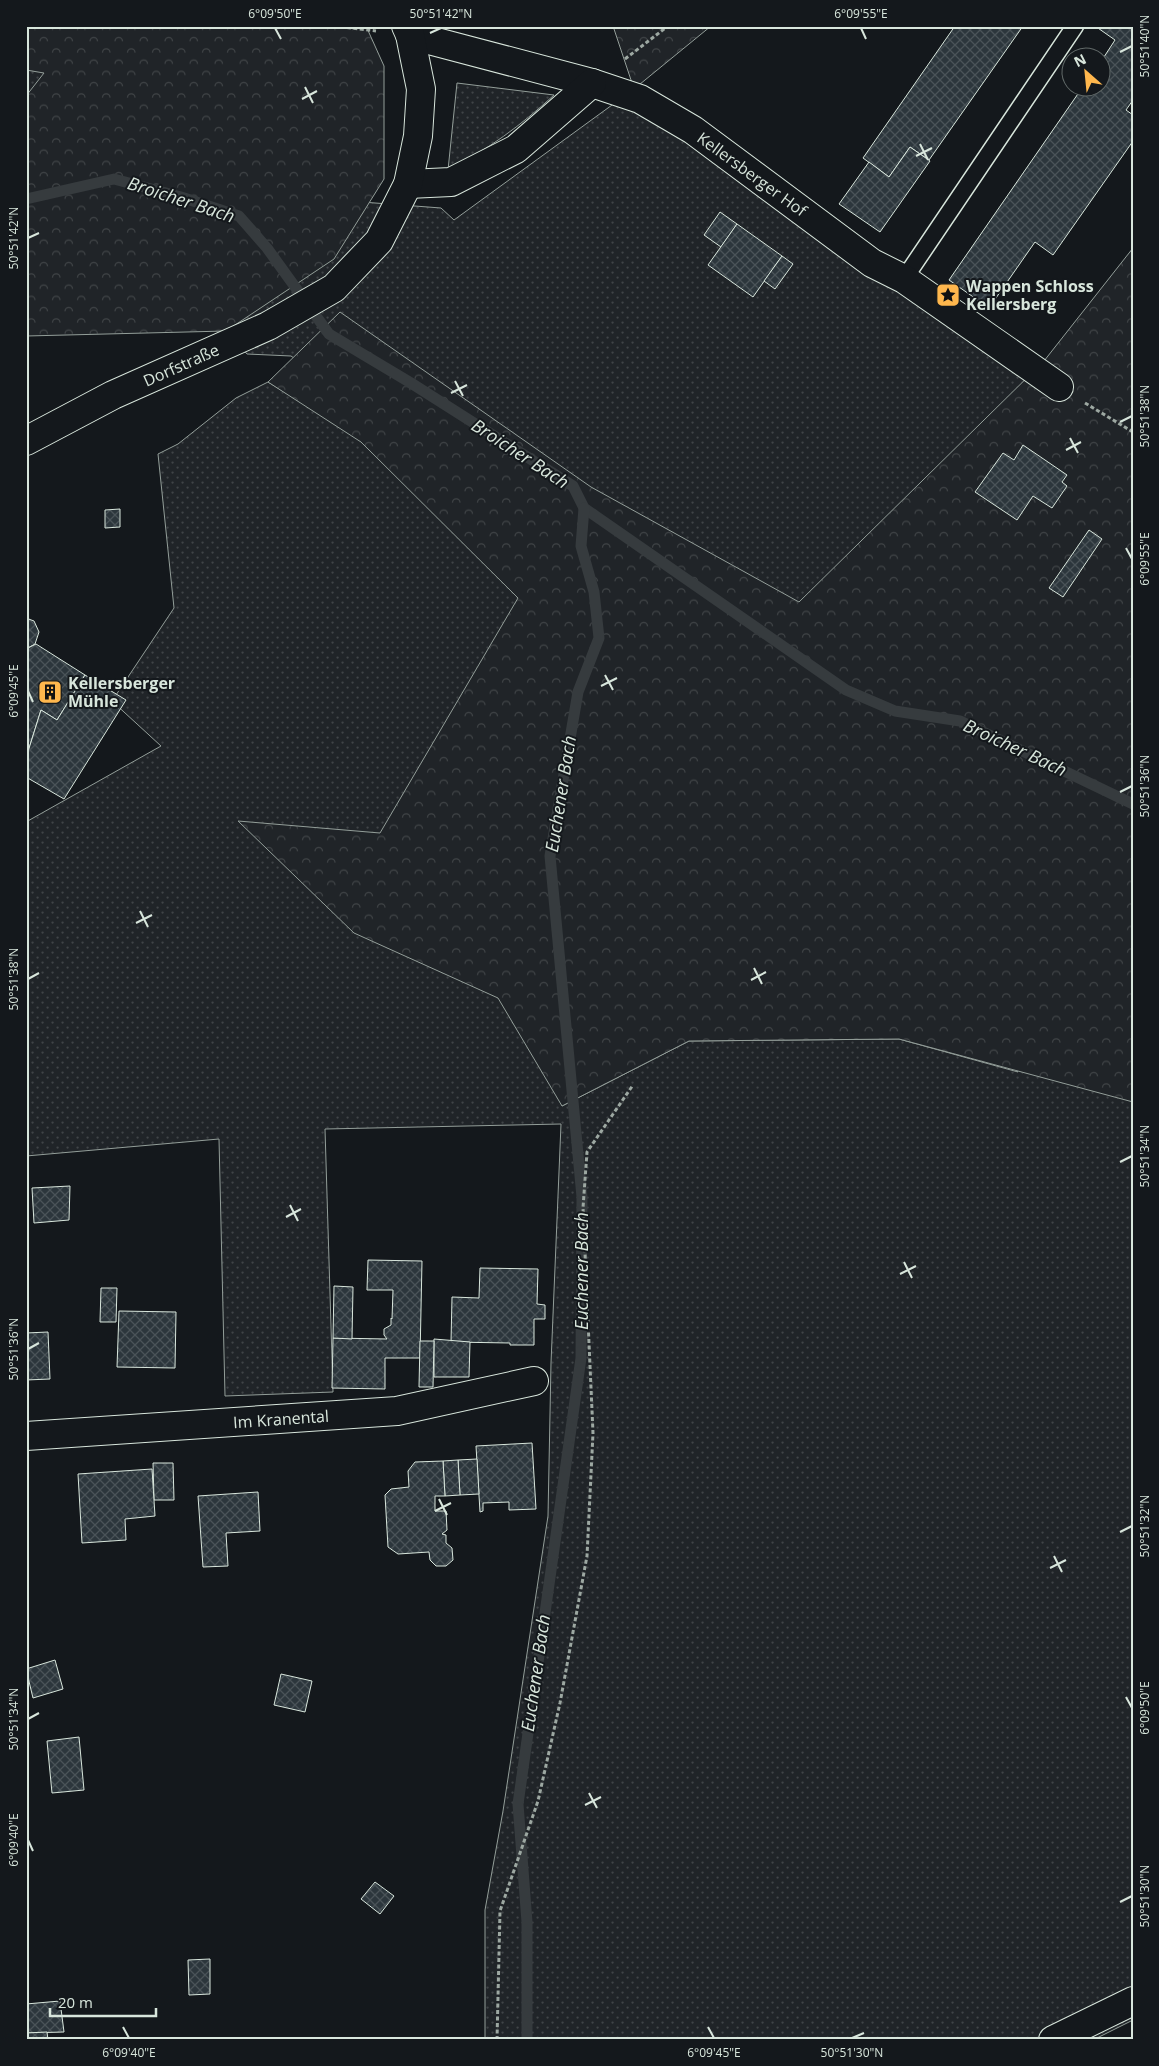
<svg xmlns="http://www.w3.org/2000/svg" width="1159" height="2066" font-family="'Open Sans',sans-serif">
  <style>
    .grass { fill: url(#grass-dots); stroke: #939e99; fill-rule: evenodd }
    .forest { fill: url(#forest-crowns); stroke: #939e99 }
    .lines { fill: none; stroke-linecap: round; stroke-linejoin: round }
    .stream { stroke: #363b3e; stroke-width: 11 }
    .building { fill: url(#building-cross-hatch); stroke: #d8e6dc }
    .service-casing { stroke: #d8e6dc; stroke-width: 19 }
    .minor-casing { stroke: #d8e6dc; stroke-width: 30 }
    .secondary-casing { stroke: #d8e6dc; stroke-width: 30 }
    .path { stroke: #9da8a2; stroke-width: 3; stroke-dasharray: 4 2.5; stroke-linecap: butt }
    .service { stroke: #14181c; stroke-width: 16 }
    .minor { stroke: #14181c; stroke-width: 28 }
    .secondary { stroke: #14181c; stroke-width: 28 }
    .ticks { fill: none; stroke: #d8e6dc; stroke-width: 2 }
    .labels { text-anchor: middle; stroke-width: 4; stroke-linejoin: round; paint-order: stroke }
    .street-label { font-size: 16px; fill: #d8e6dc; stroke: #14181c }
    .poi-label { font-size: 16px; font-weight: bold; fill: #d8e6dc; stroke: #14181c; text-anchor: start }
    .water-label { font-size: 18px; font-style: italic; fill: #d8e6dc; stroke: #14181c }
    .neatline { fill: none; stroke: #d8e6dc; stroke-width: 2 }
    .ticks-label { font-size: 12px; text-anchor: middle; fill: #d8e6dc }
  </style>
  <defs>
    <pattern id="grass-dots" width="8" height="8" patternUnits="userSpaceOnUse" patternTransform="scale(1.25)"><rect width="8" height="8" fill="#202428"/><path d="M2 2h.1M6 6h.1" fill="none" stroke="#404447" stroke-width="1.8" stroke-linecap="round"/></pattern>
    <pattern id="forest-crowns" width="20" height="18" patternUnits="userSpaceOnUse" patternTransform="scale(1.25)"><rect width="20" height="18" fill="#202428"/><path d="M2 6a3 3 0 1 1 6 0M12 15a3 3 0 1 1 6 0" fill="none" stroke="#404447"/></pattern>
    <pattern id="building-cross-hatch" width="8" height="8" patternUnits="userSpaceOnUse" patternTransform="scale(1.25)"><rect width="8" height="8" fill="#2c363c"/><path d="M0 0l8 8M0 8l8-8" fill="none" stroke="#4a5358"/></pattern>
  </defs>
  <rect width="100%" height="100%" fill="#14181c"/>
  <g class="grass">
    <path d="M 26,26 L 362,202 L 441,208 L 454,220 L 634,89 L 1133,438 L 1133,2020 L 1093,2040 L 485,2040 L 485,1910 L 503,1811 L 548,1516 L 551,1363 L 561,1124 L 325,1129 L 333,1392 L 225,1396 L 219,1139 L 26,1156 L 26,822 L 161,746 L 112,701 L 174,608 L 158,454 L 178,444 L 236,398 L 268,382 L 286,393 L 321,377 L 291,356 L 247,354 L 223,326 L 26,332 ZM 961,987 L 1018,1072 L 899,1039 L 689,1041 L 562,1106 L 568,1050 Z"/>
    <path d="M 457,83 L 554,95 C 519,127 490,148 448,170 Z"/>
  </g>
  <g class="forest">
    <polygon points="26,26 366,26 384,66 384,179 334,259 226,331 26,336 26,96 44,73 26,70"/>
    <polygon points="613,26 711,26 634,89"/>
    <polygon points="1133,248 1133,1102 899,1039 689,1041 562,1106 498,998 354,933 238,821 380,833 518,598 361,442 268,382 340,312 591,487 799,602 1044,361"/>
  </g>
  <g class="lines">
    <g class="stream">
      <polyline points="26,199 114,179 181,197 239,216 267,248 329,334 411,383 573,486 584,508 846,690 895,711 960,721 1133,804"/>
      <polyline points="527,2040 527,1922 518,1804 581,1358 582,1197 550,856 578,692 599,638 594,592 581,546 584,508"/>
    </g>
  </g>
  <g class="building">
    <polygon points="955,26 1023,26 929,160 910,147 889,177 863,158"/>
    <polygon points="1095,26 1133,26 1133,100 1126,110 1133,115 1133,141 1053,255 1035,242 989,308 949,280 1082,88 1102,88 1102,60 1115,40"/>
    <polygon points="910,147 930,161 880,232 839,204 869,162 889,177"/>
    <polygon points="720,212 737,224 721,247 704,235"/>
    <polygon points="737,224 782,256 753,297 708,265"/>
    <polygon points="782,256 793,264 775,289 764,281"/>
    <polygon points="1023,445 1067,475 1062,482 1067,486 1052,508 1033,496 1017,520 975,492 1003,453 1014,460"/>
    <polygon points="120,509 120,527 105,528 105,510"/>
    <polygon points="1089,530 1102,539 1063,597 1049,588"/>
    <polygon points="26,618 34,621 39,632 35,644 26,649"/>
    <polygon points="36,644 85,675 57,720 41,710 26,758 26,649"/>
    <polygon points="85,675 126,700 64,799 26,777 26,758 41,710 57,720"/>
    <polygon points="70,1186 69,1220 34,1223 32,1188"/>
    <polygon points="368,1260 422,1261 420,1358 385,1358 385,1389 332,1388 333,1338 387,1339 384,1335 384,1329 391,1325 391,1318 392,1319 393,1290 367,1290"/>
    <polygon points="480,1268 538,1269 537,1304 545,1305 545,1319 534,1319 534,1345 510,1345 510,1343 451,1342 452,1297 479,1298"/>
    <polygon points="334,1286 353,1287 352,1339 333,1338"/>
    <polygon points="101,1288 117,1288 116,1322 100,1322"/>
    <polygon points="119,1311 176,1312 175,1368 117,1367"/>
    <polygon points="48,1332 50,1379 26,1380 26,1333"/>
    <polygon points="434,1339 470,1342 469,1377 434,1377"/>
    <polygon points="420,1341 434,1341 433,1387 419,1387"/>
    <polygon points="532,1443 536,1509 509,1510 509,1502 483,1503 483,1511 480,1512 476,1446"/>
    <polygon points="477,1459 479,1494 460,1495 458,1460"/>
    <polygon points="458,1460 460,1495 445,1496 443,1461"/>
    <polygon points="443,1461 445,1496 435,1496 435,1511 446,1511 447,1530 442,1534 446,1535 446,1543 452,1548 453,1560 446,1566 436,1566 430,1560 429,1552 398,1554 388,1547 385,1495 391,1489 409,1487 408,1471 415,1462"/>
    <polygon points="153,1463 173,1463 174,1500 154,1500"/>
    <polygon points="152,1469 155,1516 125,1519 126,1540 82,1543 78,1474"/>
    <polygon points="258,1492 260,1531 226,1533 228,1566 203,1567 198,1496"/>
    <polygon points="55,1660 63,1689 33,1698 26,1669"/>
    <polygon points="281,1674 312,1681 305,1712 274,1705"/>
    <polygon points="79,1737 84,1790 52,1793 47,1741"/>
    <polygon points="375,1882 394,1896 380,1914 361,1899"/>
    <polygon points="210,1959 210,1994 189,1995 188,1960"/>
    <polygon points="60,2001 64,2032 26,2033 26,2004"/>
    <polygon points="47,2032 48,2040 26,2040 26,2033"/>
  </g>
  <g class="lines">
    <g class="service-casing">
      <polyline id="service" points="904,279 1075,26"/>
    </g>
    <g class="minor-casing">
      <g id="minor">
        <polyline points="410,35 592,83 640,99 693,130 872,263 904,279 1059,387"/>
        <polyline points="408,184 451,182 516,149 592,83"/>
        <polyline points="26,1436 397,1411 534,1381"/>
        <polyline points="1053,2040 1133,2001"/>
      </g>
    </g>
    <g class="secondary-casing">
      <polyline id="secondary" points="26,441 113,395 268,326 334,288 379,241 408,184 418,136 421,89 410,35 406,26"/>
    </g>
    <g class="path">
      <polyline points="334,26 376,31"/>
      <polyline points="625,59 668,26"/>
      <polyline points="1085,403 1133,432"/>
      <polyline points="497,2040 500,1911 538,1801 560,1703 587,1556 593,1433 583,1208 587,1152 633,1085"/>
    </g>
    <use href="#service" class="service"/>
    <use href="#minor" class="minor"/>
    <use href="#secondary" class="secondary"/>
  </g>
  <path class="ticks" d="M 275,28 L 281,39M 861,28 L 866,39M 430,33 L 441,28M 1120,52 L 1132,46M 305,87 L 313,103M 302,99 L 317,91M 920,144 L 928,160M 916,156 L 932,148M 28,238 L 39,233M 455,381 L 463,396M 451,393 L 467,385M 1120,422 L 1132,416M 1070,438 L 1078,453M 1066,450 L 1081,442M 1126,548 L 1132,559M 605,675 L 613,690M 601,686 L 617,678M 28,691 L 33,702M 1120,792 L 1132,786M 140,911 L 148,927M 136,923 L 152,915M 754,968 L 762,984M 28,979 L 39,973M 751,980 L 766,972M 1120,1162 L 1132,1156M 290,1205 L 298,1221M 286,1217 L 301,1209M 904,1262 L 912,1278M 900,1274 L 916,1266M 28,1349 L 39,1343M 439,1499 L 447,1515M 435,1511 L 451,1503M 1120,1532 L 1132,1526M 1054,1556 L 1062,1572M 1050,1568 L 1066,1560M 1126,1697 L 1132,1708M 28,1719 L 39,1713M 589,1793 L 597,1808M 585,1805 L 601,1797M 28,1840 L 33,1851M 1120,1902 L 1132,1896M 123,2027 L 129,2038M 708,2027 L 714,2038M 852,2038 L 864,2033"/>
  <defs>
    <g id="sight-square" transform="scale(1.25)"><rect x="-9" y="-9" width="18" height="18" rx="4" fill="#ffb74d" stroke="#14181c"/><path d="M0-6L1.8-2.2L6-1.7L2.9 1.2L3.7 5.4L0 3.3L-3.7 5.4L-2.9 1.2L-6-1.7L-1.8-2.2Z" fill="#111"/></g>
    <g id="building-square" transform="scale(1.25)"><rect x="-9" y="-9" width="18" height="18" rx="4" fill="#ffb74d" stroke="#14181c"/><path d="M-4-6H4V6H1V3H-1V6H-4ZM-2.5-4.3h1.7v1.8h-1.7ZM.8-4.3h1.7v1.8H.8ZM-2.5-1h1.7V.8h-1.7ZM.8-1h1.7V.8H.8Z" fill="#111"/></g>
  </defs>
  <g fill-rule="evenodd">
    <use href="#sight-square" x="948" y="295"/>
    <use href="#building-square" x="50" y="692"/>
  </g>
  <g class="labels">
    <g class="street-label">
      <text transform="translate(752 174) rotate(36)" y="6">Kellersberger Hof</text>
      <text transform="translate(181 365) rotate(-24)" y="6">Dorfstraße</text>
      <text transform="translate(281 1419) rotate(-4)" y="6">Im Kranental</text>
    </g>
    <g class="poi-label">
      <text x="966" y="292">Wappen Schloss<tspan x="966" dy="18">Kellersberg</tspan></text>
      <text x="68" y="689">Kellersberger<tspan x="68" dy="18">Mühle</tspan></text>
    </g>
    <g class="water-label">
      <text transform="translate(181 200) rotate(18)" y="6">Broicher Bach</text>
      <text transform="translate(520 454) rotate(33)" y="6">Broicher Bach</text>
      <text transform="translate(1015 748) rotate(25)" y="6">Broicher Bach</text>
      <text transform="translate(561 794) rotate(-81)" y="6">Euchener Bach</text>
      <text transform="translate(582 1271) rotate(-90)" y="6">Euchener Bach</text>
      <text transform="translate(536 1673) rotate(-82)" y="6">Euchener Bach</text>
    </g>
  </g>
  <rect width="1159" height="2066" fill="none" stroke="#14181c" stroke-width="55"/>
  <g transform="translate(1086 72) rotate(333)"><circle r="24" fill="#14181c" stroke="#626a69"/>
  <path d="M0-4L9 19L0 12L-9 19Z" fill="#ffb74d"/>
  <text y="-8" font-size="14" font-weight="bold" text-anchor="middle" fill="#d8e6dc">N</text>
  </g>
  <path d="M50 2008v8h106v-8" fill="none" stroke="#d8e6dc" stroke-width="2.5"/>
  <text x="58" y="2008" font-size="15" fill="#d8e6dc" stroke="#14181c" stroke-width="4" paint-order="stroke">20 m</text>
  <rect x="28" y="28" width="1104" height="2010" class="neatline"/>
  <g class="ticks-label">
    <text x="275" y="18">6°09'50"E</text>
    <text x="441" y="18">50°51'42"N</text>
    <text x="861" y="18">6°09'55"E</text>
    <text transform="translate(1145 46) rotate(-90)" y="4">50°51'40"N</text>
    <text transform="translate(14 238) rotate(-90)" y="4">50°51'42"N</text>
    <text transform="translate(1145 416) rotate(-90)" y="4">50°51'38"N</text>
    <text transform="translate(1145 559) rotate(-90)" y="4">6°09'55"E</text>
    <text transform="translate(14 691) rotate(-90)" y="4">6°09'45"E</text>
    <text transform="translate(1145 786) rotate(-90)" y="4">50°51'36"N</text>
    <text transform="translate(14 979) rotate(-90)" y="4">50°51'38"N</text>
    <text transform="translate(1145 1156) rotate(-90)" y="4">50°51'34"N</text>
    <text transform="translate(14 1349) rotate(-90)" y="4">50°51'36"N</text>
    <text transform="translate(1145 1526) rotate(-90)" y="4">50°51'32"N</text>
    <text transform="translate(1145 1708) rotate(-90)" y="4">6°09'50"E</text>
    <text transform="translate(14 1719) rotate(-90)" y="4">50°51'34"N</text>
    <text transform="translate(14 1840) rotate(-90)" y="4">6°09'40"E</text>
    <text transform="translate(1145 1896) rotate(-90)" y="4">50°51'30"N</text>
    <text x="129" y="2057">6°09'40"E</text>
    <text x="714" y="2057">6°09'45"E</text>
    <text x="852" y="2057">50°51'30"N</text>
  </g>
</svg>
